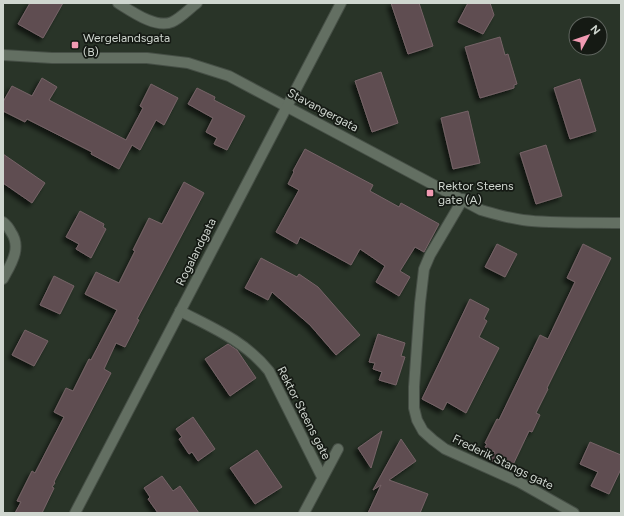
<svg xmlns="http://www.w3.org/2000/svg" width="624" height="516" font-family="Figtree,sans-serif">
  <style>
    .building { fill: #5f4d51; stroke: #766367; filter: url(#shadow) }
    .lines { fill: none; stroke-linecap: round; stroke-linejoin: round }
    .minor-casing { stroke: #464f46; stroke-width: 12 }
    .tertiary-casing { stroke: #464f46; stroke-width: 12 }
    .minor { stroke: #636f62; stroke-width: 10 }
    .tertiary { stroke: #636f62; stroke-width: 10 }
    .poi-dot { fill: #f19ab2; stroke: #151a14; stroke-width: 1.5 }
    .labels { text-anchor: middle; stroke-width: 3.5; stroke-linejoin: round; paint-order: stroke }
    .poi-label { font-size: 12px; fill: #cfd6cf; stroke: #151a14; text-anchor: start }
    .street-label { font-size: 12px; fill: #cfd6cf; stroke: #151a14 }
  </style>
  <defs>
    <filter id="shadow"><feDropShadow dx="-3.5" dy="3.5" stdDeviation="2" flood-color="#0009"/></filter>
  </defs>
  <rect width="100%" height="100%" fill="#293428"/>
  <g class="building">
    <polygon points="30,3 63,3 43,38 18,24"/>
    <polygon points="391,3 419,3 433,46 408,54"/>
    <polygon points="468,3 490,3 494,15 483,34 458,22"/>
    <polygon points="500,37 505,55 508,54 517,84 514,85 514,88 480,98 465,47"/>
    <polygon points="381,72 398,123 372,132 355,81"/>
    <polygon points="42,78 57,87 49,100 126,140 143,108 140,106 151,84 178,98 164,125 156,120 140,150 132,145 119,169 91,154 92,152 27,119 25,122 3,111 3,102 12,86 32,96"/>
    <polygon points="580,79 596,131 570,139 554,88"/>
    <polygon points="197,88 215,97 214,100 245,116 227,150 214,144 217,138 206,132 213,118 188,104"/>
    <polygon points="468,111 480,163 453,169 441,118"/>
    <polygon points="546,145 562,196 536,204 520,153"/>
    <polygon points="305,149 373,185 370,191 399,207 401,203 439,224 424,252 415,247 400,271 410,277 399,296 376,282 385,266 360,249 351,265 300,237 297,244 276,232 299,190 288,184 294,172 293,171"/>
    <polygon points="3,154 45,183 32,203 3,183"/>
    <polygon points="184,182 204,193 137,319 139,320 125,347 116,343 104,369 111,373 54,482 55,483 52,487 54,488 42,513 15,513 21,502 17,501 32,471 35,473 64,417 54,412 66,388 73,391 89,359 91,360 117,310 85,294 96,272 119,283 135,251 133,250 149,218 162,224"/>
    <polygon points="80,211 104,224 103,227 106,229 91,258 76,249 79,244 66,237"/>
    <polygon points="497,244 517,254 505,277 485,267"/>
    <polygon points="583,244 611,258 547,388 548,389 536,413 540,415 532,432 529,431 511,469 490,460 495,452 485,447 487,444 485,443 497,419 499,420 540,335 548,339 575,282 567,278"/>
    <polygon points="261,258 297,277 299,274 318,287 360,335 336,355 310,325 272,292 268,300 245,288"/>
    <polygon points="54,276 74,286 60,314 40,305"/>
    <polygon points="470,299 489,309 484,319 487,321 479,337 499,348 466,413 447,402 443,410 422,399"/>
    <polygon points="25,330 48,341 34,366 12,355"/>
    <polygon points="378,334 405,343 401,356 405,357 396,385 379,380 382,372 373,369 375,363 369,362"/>
    <polygon points="228,344 237,350 256,378 230,396 205,359"/>
    <polygon points="193,417 215,449 198,461 192,452 189,454 179,439 182,437 176,429"/>
    <polygon points="382,431 371,468 358,448"/>
    <polygon points="401,439 416,461 389,480 428,494 420,513 368,513 381,485 373,490"/>
    <polygon points="590,442 621,455 621,469 609,494 591,486 598,472 580,464"/>
    <polygon points="257,450 282,487 255,504 230,468"/>
    <polygon points="162,476 173,491 180,486 199,513 158,513 148,499 150,497 144,488"/>
  </g>
  <g class="lines">
    <g class="minor-casing">
      <g id="minor">
        <path d="M 118,3 C 131,11 156,29 172,22 C 181,18 189,9 197,3"/>
        <polyline points="463,199 430,255 424,269 420,303 414,387 414,408 417,420 423,431 433,440 445,449 519,482 574,513"/>
        <path d="M 3,222 C 7,225 9,228 11,232 C 22,248 11,264 3,279"/>
        <path d="M 180,311 C 213,328 245,341 269,371 L 322,477"/>
        <polyline points="304,513 338,449"/>
      </g>
    </g>
    <g class="tertiary-casing">
      <g id="tertiary">
        <path d="M 3,55 L 52,58 L 147,58 L 188,63 L 229,76 L 481,210 C 495,214 508,218 523,220 C 555,224 588,222 621,223"/>
        <polyline points="75,513 341,3"/>
      </g>
    </g>
    <use href="#minor" class="minor"/>
    <use href="#tertiary" class="tertiary"/>
  </g>
  <g class="poi-dot">
    <rect x="71" y="41" width="8" height="8" rx="2"/>
    <rect x="426" y="189" width="8" height="8" rx="2"/>
  </g>
  <g class="labels">
    <g class="poi-label">
      <text x="83" y="42">Wergelandsgata<tspan x="83" dy="14">(B)</tspan></text>
      <text x="438" y="190">Rektor Steens<tspan x="438" dy="14">gate (A)</tspan></text>
    </g>
    <g class="street-label">
      <text transform="translate(323 110) rotate(28)" y="4">Stavangergata</text>
      <text transform="translate(196 252) rotate(-63)" y="4">Rogalandgata</text>
      <text transform="translate(304 413) rotate(63)" y="4">Rektor Steens gate</text>
      <text transform="translate(503 462) rotate(26)" y="4">Frederik Stangs gate</text>
    </g>
  </g>
  <rect width="624" height="516" fill="none" stroke="#cfd6cf" stroke-width="8"/>
  <g transform="translate(588 36) rotate(50)"><circle r="19" fill="#151a14" stroke="#5f655f"/>
  <path d="M0-3L7 15L0 10L-7 15Z" fill="#f19ab2"/>
  <text y="-6" font-size="11" font-weight="bold" text-anchor="middle" fill="#cfd6cf">N</text>
  </g>
</svg>
